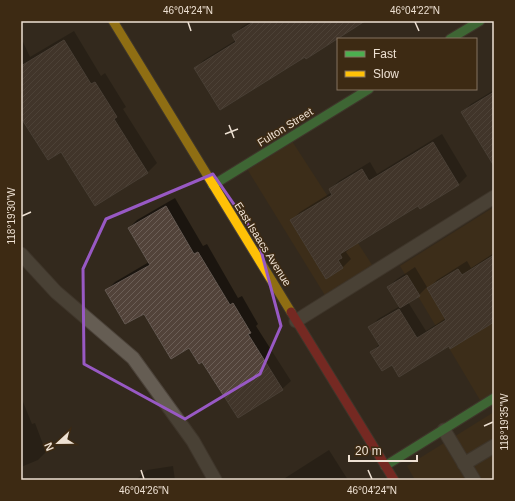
<svg xmlns="http://www.w3.org/2000/svg" width="515" height="501" font-family="Arial,sans-serif">
  <style>
    .built { fill: #473115 }
    .shadow { fill: #0007 }
    .building { fill: url(#building-hatch); stroke: #635851 }
    .lines { fill: none; stroke-linecap: round; stroke-linejoin: round }
    .lane-casing { stroke: #4c433a; stroke-width: 15 }
    .fast-casing { stroke: #4c433a; stroke-width: 11 }
    .slow-casing { stroke: #4c433a; stroke-width: 11 }
    .jam-casing { stroke: #4c433a; stroke-width: 11 }
    .lane { stroke: #655d53; stroke-width: 13 }
    .fast { stroke: #4caf50; stroke-width: 9 }
    .slow { stroke: #ffc107; stroke-width: 9 }
    .jam { stroke: #c62828; stroke-width: 9 }
    .marked { fill: none; stroke: #9859c4; stroke-width: 3; stroke-linejoin: round }
    .ticks { fill: none; stroke: #eee1d3; stroke-width: 1.5 }
    .labels { text-anchor: middle; stroke-width: 3; stroke-linejoin: round; paint-order: stroke }
    .street-label { font-size: 11px; fill: #eee1d3; stroke: #3d2a13 }
    .neatline { fill: none; stroke: #eee1d3; stroke-width: 1.5 }
    .ticks-label { font-size: 10px; text-anchor: middle; fill: #eee1d3 }
  </style>
  <defs>
    <pattern id="building-hatch" width="6" height="6" patternUnits="userSpaceOnUse"><rect width="6" height="6" fill="#52433a"/><path d="M-1 1l2-2M0 6l6-6M5 7l2-2" fill="none" stroke="#6b5e56"/></pattern>
  </defs>
  <rect width="100%" height="100%" fill="#33291d"/>
  <g class="built">
    <polygon points="290,138 376,271 326,297 244,164"/>
    <polygon points="494,207 494,398 483,405 400,266"/>
    <polygon points="494,412 494,480 415,480 407,466"/>
  </g>
  <g class="shadow">
    <polygon points="251,21 364,21 307,58 306,56 196,68 204,60 236,40 233,36 242,27"/>
    <polygon points="74,31 101,76 105,73 126,107 123,109 157,163 148,172 96,205 62,151 21,116 21,43 23,42 30,57"/>
    <polygon points="494,90 494,155 462,113 471,104"/>
    <polygon points="442,134 467,176 459,184 420,208 418,205 349,247 350,248 346,252 351,259 342,268 292,220 300,212 332,192 330,189 339,181 370,162 377,174"/>
    <polygon points="175,198 203,246 207,244 238,298 242,296 258,324 256,326 291,381 282,389 203,360 190,346 144,312 107,290 115,282 149,262 129,228 137,220"/>
    <polygon points="494,253 494,320 392,364 371,352 380,344 370,328 378,319 400,306 388,287 397,279 415,267 427,287 419,295 408,302 426,331 446,318 428,289 437,280 467,261 471,268"/>
    <polygon points="21,397 32,424 35,423 46,452 38,460 21,467"/>
    <polygon points="329,450 348,480 282,480"/>
    <polygon points="173,466 175,480 138,480 138,478 147,470"/>
  </g>
  <g class="building">
    <polygon points="255,21 365,21 306,59 305,57 220,110 194,68 236,42 232,35"/>
    <polygon points="64,40 91,84 95,82 117,117 114,119 148,173 95,206 61,152 48,160 21,118 21,66"/>
    <polygon points="494,92 494,166 461,112"/>
    <polygon points="433,142 459,185 420,209 418,206 340,254 342,258 338,260 343,268 326,279 290,220 332,195 329,189 362,169 369,181"/>
    <polygon points="166,206 194,254 198,252 230,305 233,303 251,333 248,334 283,390 238,418 202,362 199,364 189,348 171,359 144,314 125,324 105,290 150,265 128,228"/>
    <polygon points="494,255 494,322 450,349 449,346 399,377 392,365 382,371 370,352 380,346 368,327 399,309 417,338 446,320 427,288 458,269 462,275"/>
    <polygon points="407,275 420,296 400,308 387,287"/>
  </g>
  <g class="lines">
    <g class="lane-casing">
      <g id="lane">
        <polyline points="21,254 56,292 133,358 193,441 215,480"/>
        <polyline points="296,321 494,197"/>
        <polyline points="444,430 474,480"/>
        <polyline points="464,464 494,446"/>
      </g>
    </g>
    <g class="fast-casing">
      <g id="fast">
        <polyline points="450,39 480,21"/>
        <polyline points="213,185 369,89"/>
        <polyline points="385,466 494,398"/>
      </g>
    </g>
    <g class="slow-casing">
      <polyline id="slow" points="113,21 291,312"/>
    </g>
    <g class="jam-casing">
      <polyline id="jam" points="291,312 394,480"/>
    </g>
    <use href="#lane" class="lane"/>
    <use href="#fast" class="fast"/>
    <use href="#slow" class="slow"/>
    <use href="#jam" class="jam"/>
  </g>
  <path d="M0 0H515V501H0ZM 213,174 L 258,239 L 281,326 L 260,374 L 185,419 L 84,364 L 83,269 L 106,219 Z" fill="#33291d" fill-opacity=".55" fill-rule="evenodd"/>
  <path class="marked" d="M 213,174 L 258,239 L 281,326 L 260,374 L 185,419 L 84,364 L 83,269 L 106,219 Z"/>
  <path class="ticks" d="M 188,22 L 191,31M 415,22 L 419,31M 229,125 L 234,138M 225,134 L 238,129M 22,216 L 31,212M 484,426 L 493,422M 141,470 L 144,479M 368,470 L 372,479"/>
  <g class="labels">
    <g class="street-label">
      <text transform="translate(285 127) rotate(-32)" y="4">Fulton Street</text>
      <text transform="translate(263 244) rotate(58)" y="4">East Isaacs Avenue</text>
    </g>
  </g>
  <rect width="515" height="501" fill="none" stroke="#3d2a13" stroke-width="44"/>
  <rect x="337" y="38" width="140" height="52" fill="#3d2a13" stroke="#847360"/>
  <rect x="345" y="51" width="20" height="6" fill="#4caf50" stroke="#847360"/>
  <text x="373" y="58" font-size="12" fill="#eee1d3">Fast</text>
  <rect x="345" y="71" width="20" height="6" fill="#ffc107" stroke="#847360"/>
  <text x="373" y="78" font-size="12" fill="#eee1d3">Slow</text>
  <g transform="translate(58 443) rotate(248)" stroke="#3d2a13" stroke-width="3" paint-order="stroke">
  <path d="M0-3L7 15L0 10L-7 15Z" fill="#eee1d3"/>
  <text y="-6" font-size="11" font-weight="bold" text-anchor="middle" fill="#eee1d3">N</text>
  </g>
  <path d="M349 455v6h68v-6" fill="none" stroke="#eee1d3" stroke-width="2"/>
  <text x="355" y="455" font-size="12" fill="#eee1d3" stroke="#3d2a13" stroke-width="3" paint-order="stroke">20 m</text>
  <rect x="22" y="22" width="471" height="457" class="neatline"/>
  <g class="ticks-label">
    <text x="188" y="14">46°04'24"N</text>
    <text x="415" y="14">46°04'22"N</text>
    <text transform="translate(11 216) rotate(-90)" y="4">118°19'30"W</text>
    <text transform="translate(504 422) rotate(-90)" y="4">118°19'35"W</text>
    <text x="144" y="494">46°04'26"N</text>
    <text x="372" y="494">46°04'24"N</text>
  </g>
</svg>
